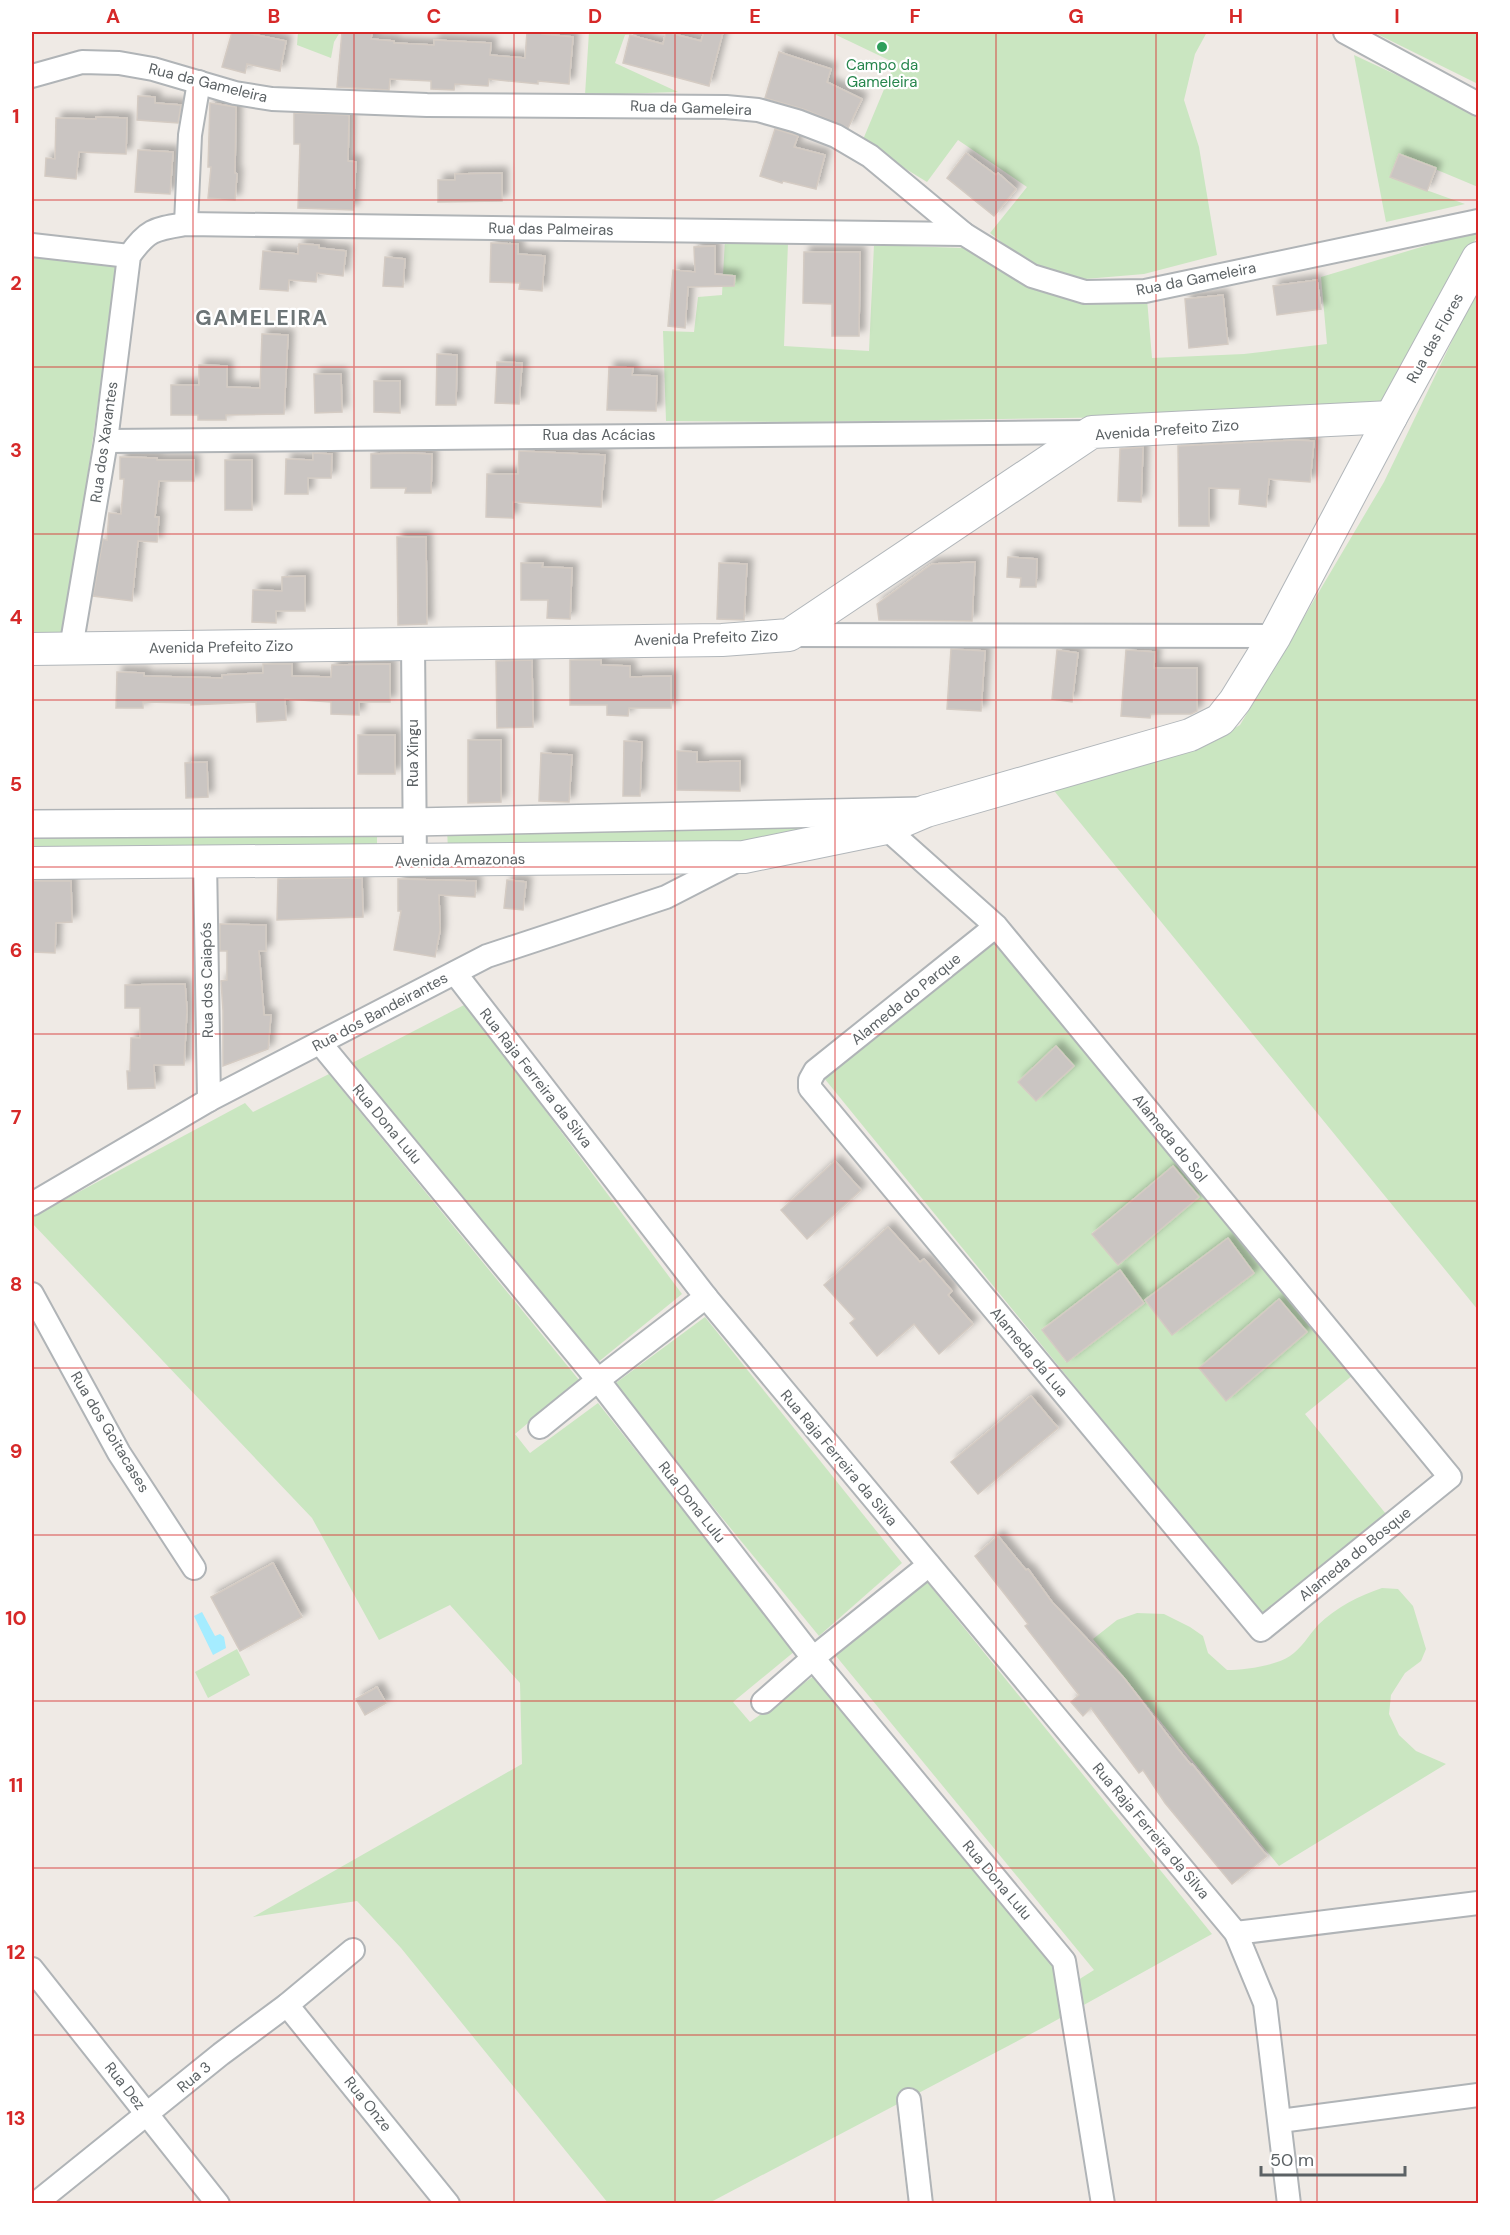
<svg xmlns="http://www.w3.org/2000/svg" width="1510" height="2235" font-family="'DM Sans',sans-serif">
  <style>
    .green { fill: #cae6c1; fill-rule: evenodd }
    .water { fill: #a5ecff }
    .building { fill: #cac5c2; stroke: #d4cbc3; stroke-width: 1.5; filter: url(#shadow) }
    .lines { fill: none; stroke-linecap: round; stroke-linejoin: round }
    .minor-casing { stroke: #b0b4b7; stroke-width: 26 }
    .tertiary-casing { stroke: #b0b4b7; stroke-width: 30 }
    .secondary-casing { stroke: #b1b6ba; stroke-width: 34 }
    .minor { stroke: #fff; stroke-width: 22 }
    .tertiary { stroke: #fff; stroke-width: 27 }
    .secondary { stroke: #fff; stroke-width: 32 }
    .grid { fill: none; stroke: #d62828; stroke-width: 1.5; stroke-opacity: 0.55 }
    .leisure-dot { fill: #2e9e5b; stroke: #fff; stroke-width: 2 }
    .labels { text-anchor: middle; stroke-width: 4.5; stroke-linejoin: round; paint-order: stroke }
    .leisure-label { font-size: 15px; fill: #27864d; stroke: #fff }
    .street-label { font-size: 15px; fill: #5c6265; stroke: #fff }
    .district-label { font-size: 21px; font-weight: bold; letter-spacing: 1.5px; fill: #6d7577; stroke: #fff }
    .neatline { fill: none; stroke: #d62828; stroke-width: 2 }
    .grid-label { font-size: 20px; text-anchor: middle; font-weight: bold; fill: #d62828 }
  </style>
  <defs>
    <filter id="shadow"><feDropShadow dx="5.5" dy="-5.5" stdDeviation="3" flood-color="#0004"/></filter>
  </defs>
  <rect width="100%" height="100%" fill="#efeae5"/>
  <g class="green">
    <polygon points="298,32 340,32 334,42 331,58 297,45"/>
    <polygon points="589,32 651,32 625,35 615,63 678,92 585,95"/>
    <polygon points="830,32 1207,32 1195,54 1184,100 1199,147 1217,255 1144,274 1085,279 1028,263 990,233 1027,187 958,140 927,182 862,142 895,63"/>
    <polygon points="1373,32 1478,32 1478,84"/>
    <polygon points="1354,55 1478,113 1478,187 1399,154 1390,177 1465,204 1386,222"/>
    <polygon points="1478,230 1478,235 1376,413 808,422 666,421 663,331 694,332 698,297 722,295 725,239 788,243 784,346 869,351 874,245 963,248 1028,286 1147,299 1152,358 1244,354 1327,344 1321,277"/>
    <polygon points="32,251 117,261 116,277 65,632 32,632"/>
    <polygon points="1478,287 1478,1310 1051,787 1207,744 1240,725 1384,482"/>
    <polygon points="803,827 799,835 716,846 448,849 447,830"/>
    <polygon points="377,828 377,851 32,856 32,835"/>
    <path d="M 997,936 L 1353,1375 L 1305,1414 L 1386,1514 L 1262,1616 L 824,1078 ZM 1074,1066 L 1036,1101 L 1018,1082 ZM 1173,1166 L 1199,1197 L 1118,1265 L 1092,1233 ZM 1120,1270 L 1144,1303 L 1066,1362 L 1042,1329 ZM 1254,1273 L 1172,1335 L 1145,1300 ZM 1280,1299 L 1307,1332 L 1226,1401 L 1199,1368 Z"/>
    <polygon points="466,1004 682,1294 597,1363 352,1063"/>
    <polygon points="329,1074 579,1380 515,1434 530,1453 598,1403 795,1651 733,1702 750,1722 818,1673 1070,1985 1094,1970 836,1656 927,1582 1212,1934 1044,2027 709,2203 608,2203 401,1948 357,1901 253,1917 522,1764 520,1683 450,1605 379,1640 312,1518 32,1223 32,1217 245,1103 253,1112"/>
    <polygon points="705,1317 902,1563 819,1636 613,1385"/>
    <path d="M 1382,1588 L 1398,1589 L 1413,1606 L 1426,1649 L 1421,1661 L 1405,1673 L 1391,1695 L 1389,1714 L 1399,1735 L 1416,1751 L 1446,1764 L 1279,1866 L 1093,1639 L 1117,1620 L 1137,1613 L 1164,1614 L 1190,1627 L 1203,1636 L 1208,1653 L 1227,1670 C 1244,1670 1275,1666 1290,1656 C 1301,1649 1309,1635 1318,1625 C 1337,1607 1358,1596 1382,1588 Z"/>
    <polygon points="237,1649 250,1675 208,1698 195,1672"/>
  </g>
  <polygon class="water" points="202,1612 215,1636 220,1634 224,1637 226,1648 213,1655 194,1616"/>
  <g class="building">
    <polygon points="232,32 242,32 286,41 280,71 247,64 245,73 222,67"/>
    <polygon points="342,32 372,32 371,39 394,41 394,43 434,45 434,40 491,43 490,55 525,58 527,32 542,32 542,34 573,37 569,84 538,81 538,84 489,79 488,86 455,84 454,90 431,89 431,81 390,79 389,90 337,87"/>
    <polygon points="666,32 701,41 704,32 723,32 709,86 623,63 630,35 663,44"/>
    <polygon points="779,52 831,69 827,82 862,99 848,128 806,110 765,98"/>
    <polygon points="138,96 155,97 155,103 181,105 178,123 137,120"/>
    <polygon points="210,103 236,107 235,173 237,174 235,200 208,198 211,167 208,167"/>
    <polygon points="294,113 349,115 348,161 356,162 353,210 298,208 300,144 294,144"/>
    <polygon points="96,117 127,118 126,154 79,152 76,179 45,176 46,158 55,159 56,118 96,119"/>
    <polygon points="775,129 798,136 794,147 825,155 816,189 783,181 782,183 760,176"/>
    <polygon points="138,150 173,152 170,194 135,192"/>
    <polygon points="966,153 996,175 998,173 1016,189 994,216 947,178"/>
    <polygon points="1399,154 1436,168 1427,191 1390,177"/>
    <polygon points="502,173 502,201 438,202 438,180 455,180 455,174"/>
    <polygon points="491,243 518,244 518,254 545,256 542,291 519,289 520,283 490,282"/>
    <polygon points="299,244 319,245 319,248 346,251 343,276 317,273 316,282 289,280 288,291 260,289 263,251 298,254"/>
    <polygon points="715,246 715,274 735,276 734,286 688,287 685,328 668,326 673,270 695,272 694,247"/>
    <polygon points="804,252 860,252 859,336 832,336 832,304 803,303"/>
    <polygon points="385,257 405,259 403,287 383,286"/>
    <polygon points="1317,280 1321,309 1277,315 1273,286"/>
    <polygon points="1223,295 1228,344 1189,348 1185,299"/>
    <polygon points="262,334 288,335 284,414 226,415 226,420 198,420 198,415 171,415 171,385 199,385 199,365 227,366 227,387 260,388"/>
    <polygon points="437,354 457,355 456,405 436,405"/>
    <polygon points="497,362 522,363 519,404 495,403"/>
    <polygon points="609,367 633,368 632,375 657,376 656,411 607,410"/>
    <polygon points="314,374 341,374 342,412 315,413"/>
    <polygon points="374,381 400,381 400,413 374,412"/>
    <polygon points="1296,440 1314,441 1310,482 1269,479 1266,507 1239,504 1240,489 1209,488 1209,526 1179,526 1178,446"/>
    <polygon points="1143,447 1141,502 1118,501 1120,449"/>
    <polygon points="519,451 605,455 601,507 513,502 513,518 486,517 487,474 518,474"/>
    <polygon points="313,453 332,454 331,478 308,478 308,494 285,494 286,459 313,460"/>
    <polygon points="407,453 432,454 431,493 405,493 406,488 371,488 371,454"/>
    <polygon points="120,457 157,458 157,460 194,460 194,481 159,481 155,517 159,517 157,542 138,541 132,601 93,596 103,539 107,540 109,513 121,514 124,479 120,479"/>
    <rect x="225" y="460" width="27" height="50"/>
    <polygon points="397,537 426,537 427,624 398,625"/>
    <polygon points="1008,557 1037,559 1036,587 1020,587 1021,578 1007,577"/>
    <polygon points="975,562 972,621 879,620 877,604 932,564"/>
    <polygon points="521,563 543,563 542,567 572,568 570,619 547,618 548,600 521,600"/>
    <polygon points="719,563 747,564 744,620 717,619"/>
    <polygon points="305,576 305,611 276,611 276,623 252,622 253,590 282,591 282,577"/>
    <polygon points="951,649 985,651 981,711 947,709"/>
    <polygon points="1057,650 1078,653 1072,702 1052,699"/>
    <polygon points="1126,650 1155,652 1154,668 1197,668 1197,711 1191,714 1151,714 1150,718 1121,716"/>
    <polygon points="532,660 533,727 497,728 496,661"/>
    <polygon points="570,660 601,660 601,665 630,666 630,677 671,676 671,708 629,708 628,716 607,715 607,705 570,705"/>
    <polygon points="263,664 292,664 292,676 331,677 332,665 390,664 390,702 359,702 359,715 331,714 331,702 285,699 286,720 257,722 256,702 191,705 191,703 143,702 143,708 116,708 117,672 144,673 144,676 222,678 222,675 263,673"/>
    <rect x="358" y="735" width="37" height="39"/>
    <polygon points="468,740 501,740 501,802 468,803"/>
    <polygon points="624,741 642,742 640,796 623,796"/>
    <polygon points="677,751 697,752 697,762 740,761 740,791 677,790"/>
    <polygon points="541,753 572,755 569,802 539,801"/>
    <polygon points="207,762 208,797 186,798 185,763"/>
    <polygon points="362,878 363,917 277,920 278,879"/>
    <polygon points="398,879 476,881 475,897 439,895 440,931 435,957 394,950 401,911 398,911"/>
    <polygon points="507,880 526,882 523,910 504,908"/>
    <polygon points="32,881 71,881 72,922 56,923 55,953 32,952"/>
    <polygon points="220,924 266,925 266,951 259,951 264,1015 271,1015 268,1049 223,1066 223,1011 221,981 227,980 227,951 220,951"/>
    <polygon points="185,984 187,1010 184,1065 154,1065 155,1088 128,1089 127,1071 130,1071 131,1038 140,1038 140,1008 125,1008 125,985"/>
    <polygon points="1056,1046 1074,1066 1036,1101 1018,1082"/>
    <polygon points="835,1161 861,1190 807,1239 781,1210"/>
    <polygon points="1173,1166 1199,1197 1118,1265 1092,1234"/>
    <polygon points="888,1227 920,1262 924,1259 952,1291 948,1295 973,1324 939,1354 914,1324 877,1356 850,1323 855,1319 824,1285"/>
    <polygon points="1228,1238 1254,1273 1172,1335 1145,1300"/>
    <polygon points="1120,1270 1144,1303 1067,1362 1042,1330"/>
    <polygon points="1279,1299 1307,1332 1226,1401 1199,1368"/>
    <polygon points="1031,1396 1058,1428 978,1494 951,1462"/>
    <polygon points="998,1536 1026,1570 1028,1569 1052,1602 1124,1678 1178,1749 1191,1765 1192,1764 1267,1856 1232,1884 1165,1803 1143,1770 1139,1773 1091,1708 1083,1716 1071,1702 1079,1695 1025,1626 1028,1624 975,1556"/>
    <polygon points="273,1563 302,1617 240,1651 211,1597"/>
    <polygon points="377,1687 386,1703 365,1715 356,1699"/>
  </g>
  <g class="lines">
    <g class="minor-casing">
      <g id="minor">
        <polyline points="1345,32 1478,104"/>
        <polyline points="32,76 82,62 119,63 153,69 235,93 272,99 427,105 726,107 758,110 797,121 836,136 870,156 964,234 1032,276 1085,292 1145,291 1478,221"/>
        <polyline points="186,224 190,135 199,82"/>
        <polyline points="32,245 129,256"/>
        <polyline points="106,441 1092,432"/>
        <polyline points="789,635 1275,636"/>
        <polyline points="413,644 415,861"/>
        <path d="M 71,648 L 106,441 L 129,256 C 148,229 155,229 186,224 L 964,234"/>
        <polyline points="882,816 886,828 996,926 1450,1477 1261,1630 810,1088 810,1080 815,1071 996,926"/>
        <polyline points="205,860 209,1100"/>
        <polyline points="455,973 706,1297 1236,1933 1265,2003 1289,2204"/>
        <polyline points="320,1043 598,1380 813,1658 1064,1961 1103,2204"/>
        <polyline points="32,1204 209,1100 487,956 666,897 738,860"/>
        <polyline points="32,1294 119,1453 194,1568"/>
        <polyline points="540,1427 598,1380 706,1297"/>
        <polyline points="763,1702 813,1658 929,1565"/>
        <polyline points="1236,1933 1478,1903"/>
        <polyline points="32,1969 218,2204"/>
        <polyline points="287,2005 448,2204"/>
        <polyline points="909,2100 921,2204"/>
        <polyline points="1280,2121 1478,2095"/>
        <polyline points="35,2204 221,2054 287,2005 353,1950"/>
      </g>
    </g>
    <g class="tertiary-casing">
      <polyline id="tertiary" points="32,824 413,822 921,811"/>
    </g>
    <g class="secondary-casing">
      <g id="secondary">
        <polyline points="32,649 722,640 789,635 1092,432 1391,417"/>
        <polyline points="32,863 744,857 886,828 926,811 1190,735 1220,720 1235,701 1275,636 1391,417 1478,258"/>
      </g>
    </g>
    <use href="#minor" class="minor"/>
    <use href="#tertiary" class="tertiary"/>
    <use href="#secondary" class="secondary"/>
  </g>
  <path class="grid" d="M 193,32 L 193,2204M 354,32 L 354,2204M 514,32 L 514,2204M 675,32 L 675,2204M 835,32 L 835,2204M 996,32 L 996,2204M 1156,32 L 1156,2204M 1317,32 L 1317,2204M 32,200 L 1478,200M 32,367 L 1478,367M 32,534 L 1478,534M 32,700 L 1478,700M 32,867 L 1478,867M 32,1034 L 1478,1034M 32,1201 L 1478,1201M 32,1368 L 1478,1368M 32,1535 L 1478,1535M 32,1701 L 1478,1701M 32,1868 L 1478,1868M 32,2035 L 1478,2035"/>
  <circle class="leisure-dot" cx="882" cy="47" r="6"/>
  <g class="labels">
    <g class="leisure-label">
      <text x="882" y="70">Campo da<tspan x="882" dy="17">Gameleira</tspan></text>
    </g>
    <g class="street-label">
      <text transform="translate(208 83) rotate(14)" y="5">Rua da Gameleira</text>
      <text transform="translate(691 108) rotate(2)" y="5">Rua da Gameleira</text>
      <text transform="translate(551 229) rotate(1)" y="5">Rua das Palmeiras</text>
      <text transform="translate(1196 279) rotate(-11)" y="5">Rua da Gameleira</text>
      <text transform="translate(1435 338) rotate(-61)" y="5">Rua das Flores</text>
      <text transform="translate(1167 430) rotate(-4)" y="5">Avenida Prefeito Zizo</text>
      <text x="599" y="440">Rua das Acácias</text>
      <text transform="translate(104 442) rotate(-82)" y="5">Rua dos Xavantes</text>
      <text transform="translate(706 638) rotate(-2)" y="5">Avenida Prefeito Zizo</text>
      <text transform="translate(221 647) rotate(-1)" y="5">Avenida Prefeito Zizo</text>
      <text transform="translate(413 753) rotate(-90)" y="5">Rua Xingu</text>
      <text transform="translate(460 860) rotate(-1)" y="5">Avenida Amazonas</text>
      <text transform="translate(207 980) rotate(-91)" y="5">Rua dos Caiapós</text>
      <text transform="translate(906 999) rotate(-39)" y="5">Alameda do Parque</text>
      <text transform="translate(380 1012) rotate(-28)" y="5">Rua dos Bandeirantes</text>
      <text transform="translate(536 1078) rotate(52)" y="5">Rua Raja Ferreira da Silva</text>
      <text transform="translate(387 1124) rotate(50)" y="5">Rua Dona Lulu</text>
      <text transform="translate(1170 1138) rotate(51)" y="5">Alameda do Sol</text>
      <text transform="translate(1029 1352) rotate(50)" y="5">Alameda da Lua</text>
      <text transform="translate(110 1432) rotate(59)" y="5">Rua dos Goitacases</text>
      <text transform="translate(839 1458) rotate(50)" y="5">Rua Raja Ferreira da Silva</text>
      <text transform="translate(692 1502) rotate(52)" y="5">Rua Dona Lulu</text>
      <text transform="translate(1355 1554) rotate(-39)" y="5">Alameda do Bosque</text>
      <text transform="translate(1151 1831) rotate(50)" y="5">Rua Raja Ferreira da Silva</text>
      <text transform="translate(997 1880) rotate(50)" y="5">Rua Dona Lulu</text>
      <text transform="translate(194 2077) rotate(-40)" y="5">Rua 3</text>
      <text transform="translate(125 2086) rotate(52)" y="5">Rua Dez</text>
      <text transform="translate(368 2104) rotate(51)" y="5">Rua Onze</text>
    </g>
    <g class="district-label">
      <text x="262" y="325">GAMELEIRA</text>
    </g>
  </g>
  <rect width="1510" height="2235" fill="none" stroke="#ffffff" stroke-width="66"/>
  <path d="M1261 2166v9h144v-9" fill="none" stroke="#5c6265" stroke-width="3"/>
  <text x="1270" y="2166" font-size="18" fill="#5c6265" stroke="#ffffff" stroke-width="4.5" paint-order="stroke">50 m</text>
  <rect x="33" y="33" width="1444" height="2169" class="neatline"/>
  <g class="grid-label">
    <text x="113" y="23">A</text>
    <text x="274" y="23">B</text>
    <text x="434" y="23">C</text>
    <text x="595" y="23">D</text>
    <text x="755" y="23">E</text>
    <text x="915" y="23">F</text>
    <text x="1076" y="23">G</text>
    <text x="1236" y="23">H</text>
    <text x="1397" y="23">I</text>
    <text x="16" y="123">1</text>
    <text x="16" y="290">2</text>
    <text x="16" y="457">3</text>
    <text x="16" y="624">4</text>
    <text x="16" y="791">5</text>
    <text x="16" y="957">6</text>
    <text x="16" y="1124">7</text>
    <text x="16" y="1291">8</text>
    <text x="16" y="1458">9</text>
    <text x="16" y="1625">10</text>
    <text x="16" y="1792">11</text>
    <text x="16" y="1959">12</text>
    <text x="16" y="2125">13</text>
  </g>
</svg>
